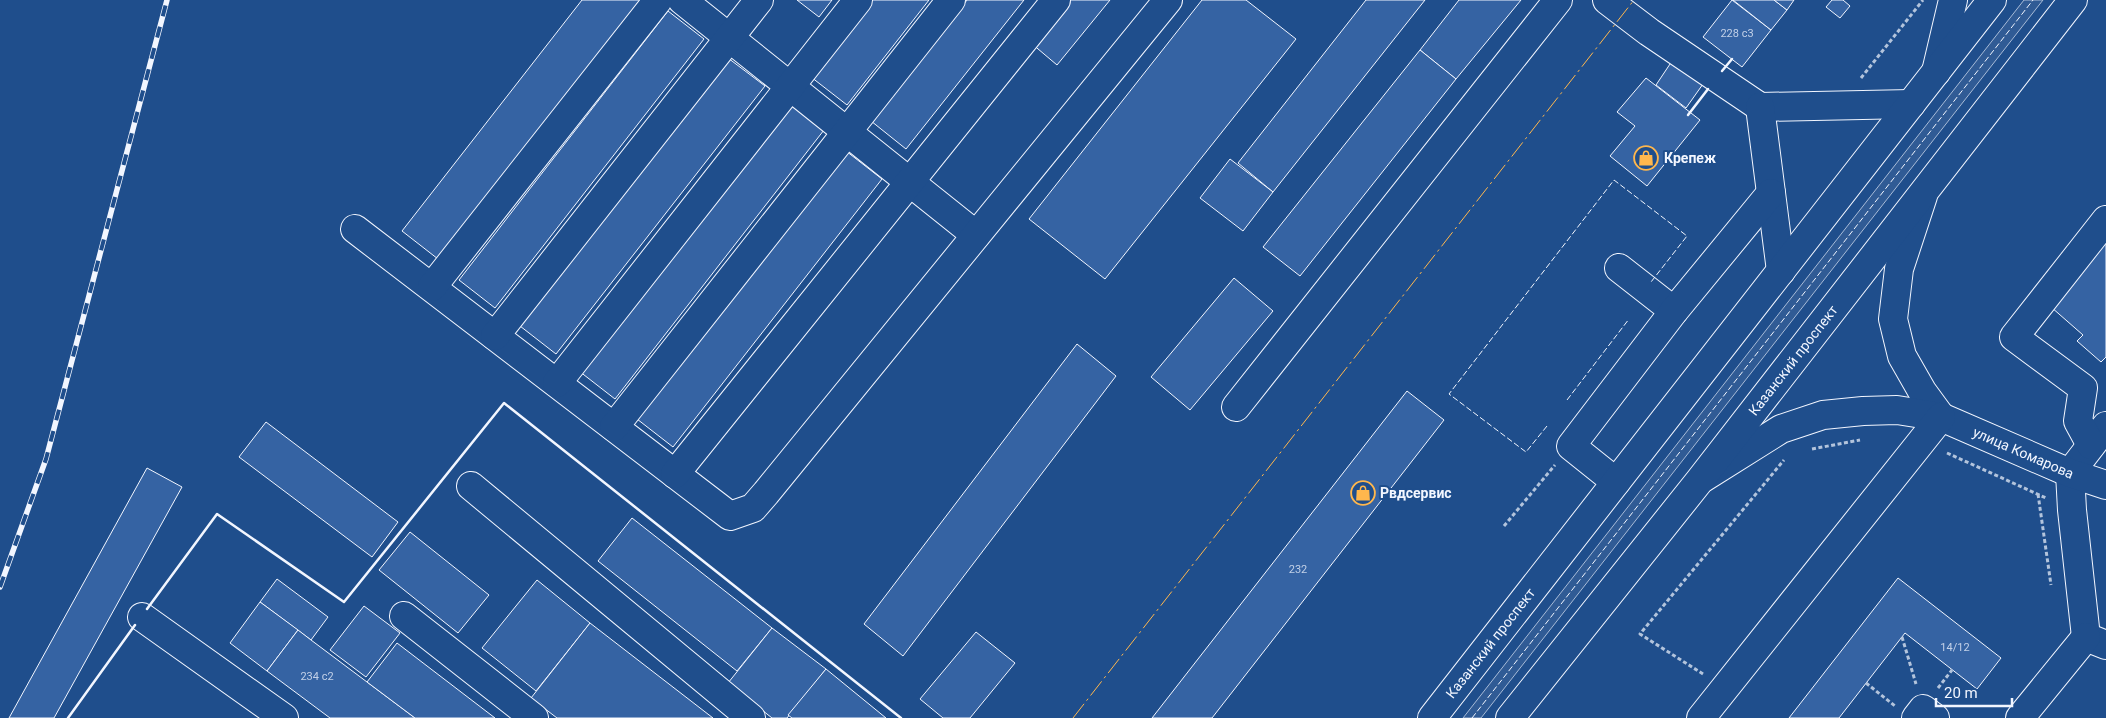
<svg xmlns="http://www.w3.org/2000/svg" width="2106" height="718" font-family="Roboto,sans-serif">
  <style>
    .built { fill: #305b95; stroke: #a8bbd7 }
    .building { fill: #3563a3; stroke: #f2f6ff }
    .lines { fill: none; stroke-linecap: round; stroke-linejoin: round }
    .minor-casing { stroke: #f2f6ff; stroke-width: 30 }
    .major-casing { stroke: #f2f6ff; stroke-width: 30 }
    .path { stroke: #b3c4dc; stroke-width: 3; stroke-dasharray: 4 2.5; stroke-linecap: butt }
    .minor { stroke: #1f4e8c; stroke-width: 28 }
    .major { stroke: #1f4e8c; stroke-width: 28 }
    .rail-casing { stroke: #f2f6ff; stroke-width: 5.5 }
    .rail { stroke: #1f4e8c; stroke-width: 4; stroke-dasharray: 11; stroke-linecap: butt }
    .fence { stroke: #f2f6ff; stroke-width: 1; stroke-dasharray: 6 2.5; stroke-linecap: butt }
    .wall { stroke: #f2f6ff; stroke-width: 2.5 }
    .power { stroke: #ffb74d; stroke-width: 1; stroke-dasharray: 18 4 2.5 4; stroke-linecap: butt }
    .labels { text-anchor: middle; stroke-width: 4; stroke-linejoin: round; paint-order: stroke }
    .number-label { font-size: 11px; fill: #c3d1e8 }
    .poi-label { font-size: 14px; font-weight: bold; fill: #f2f6ff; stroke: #1f4e8c; text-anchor: start }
    .street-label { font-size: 14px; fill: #f2f6ff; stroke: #1f4e8c }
  </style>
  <rect width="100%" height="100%" fill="#1f4e8c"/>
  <polygon class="built" points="2024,0 2043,0 1481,718 1463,718"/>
  <g class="building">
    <polygon points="582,0 640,0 438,259 402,231"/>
    <polygon points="797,0 832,0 819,17"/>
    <polygon points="871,0 929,0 847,105 811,77"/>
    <polygon points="967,0 1024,0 906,149 871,121"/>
    <polygon points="1067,0 1110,0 1057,65 1031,43"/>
    <polygon points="1202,0 1246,0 1296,39 1105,279 1029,219"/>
    <polygon points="1366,0 1425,0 1273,192 1238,163"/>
    <polygon points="1459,0 1521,0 1456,79 1420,50"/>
    <polygon points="1732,0 1771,30 1742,67 1703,37"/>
    <polygon points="1733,0 1774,0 1787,10 1771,30"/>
    <polygon points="1774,0 1794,0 1787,10"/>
    <polygon points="1832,0 1843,0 1850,6 1840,18 1826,7"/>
    <polygon points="668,11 704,39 495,308 459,280"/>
    <polygon points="1420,50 1456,79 1300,276 1263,247"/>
    <polygon points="728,58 765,86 556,354 520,326"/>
    <polygon points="1672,61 1703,84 1686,108 1656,85"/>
    <polygon points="1646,78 1700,120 1647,186 1610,156 1635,126 1617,112"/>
    <polygon points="787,102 824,130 615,399 579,371"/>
    <polygon points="846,151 882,179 673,447 637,419"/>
    <polygon points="1230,159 1273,192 1243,231 1200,198"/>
    <polygon points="2106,242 2106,357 2101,362 2077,341 2083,335 2051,307"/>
    <polygon points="1234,278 1273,311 1190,410 1151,377"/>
    <polygon points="1077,344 1116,376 903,656 864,624"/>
    <polygon points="1407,391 1444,420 1212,718 1152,718"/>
    <polygon points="266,422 398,522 372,557 239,457"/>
    <polygon points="147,468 182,487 54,718 9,718"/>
    <polygon points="632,518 772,628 737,671 598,561"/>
    <polygon points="410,532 489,595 458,633 379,570"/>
    <polygon points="1898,578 2001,658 1977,689 1905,633 1839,718 1789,718"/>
    <polygon points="277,579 328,617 311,640 260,602"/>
    <polygon points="537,580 590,623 536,691 482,648"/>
    <polygon points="260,602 298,630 267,671 230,643"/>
    <polygon points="364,606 400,633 366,677 330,650"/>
    <polygon points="590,623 713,718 557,718 531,698"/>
    <polygon points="772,628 826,669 787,718 772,718 728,683"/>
    <polygon points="298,630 311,640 415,718 330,718 267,671"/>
    <polygon points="976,632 1015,663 970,718 943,718 920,699"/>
    <polygon points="397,643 495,718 415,718 367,682"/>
    <polygon points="826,669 886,718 792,718 788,715"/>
  </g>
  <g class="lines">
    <g class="minor-casing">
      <g id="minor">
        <polyline points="682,0 976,235"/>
        <polyline points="1607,0 1649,32 1760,107 1911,104"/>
        <polyline points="1936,72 1953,0"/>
        <polyline points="1760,107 1781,271"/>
        <polyline points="1923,196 1899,269 1893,319 1902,356 1922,391 1941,417"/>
        <polyline points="355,229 730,516 753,508 766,493 1168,0"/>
        <polyline points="1619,268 1674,311"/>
        <polyline points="432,287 658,0"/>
        <polyline points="495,336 759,0"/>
        <polyline points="557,383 858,0"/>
        <polyline points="1236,407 1558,0"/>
        <polyline points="2106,426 2070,473 2072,510 2086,637 2106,645"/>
        <polyline points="614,427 951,0"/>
        <polyline points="2091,445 2078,421 2083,388 2014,337 2106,220"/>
        <polyline points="675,474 1056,0"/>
        <path id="s1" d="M 1703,478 L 1781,429 L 1823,415 L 1863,411 L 1897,410 L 1941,417 L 2070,473 L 2106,485"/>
        <polyline points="1616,482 1571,446 1674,311 1771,193"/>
        <polyline points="471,486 751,718"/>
        <polyline points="404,616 534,718"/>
        <polyline points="142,617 284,718"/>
        <polyline points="1701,718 1941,417"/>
        <polyline points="1916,718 1923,709 1935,718"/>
        <polyline points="2020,718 2086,637"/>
      </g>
    </g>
    <g class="major-casing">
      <g id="major">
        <path id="s2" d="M 1432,718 L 1992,0"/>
        <path id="s3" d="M 1510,718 L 1700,480 L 2073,0"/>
      </g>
    </g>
    <g class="path">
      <polyline points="1861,78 1923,0"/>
      <polyline points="1812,449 1860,440"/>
      <polyline points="1947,453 2046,498"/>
      <polyline points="2038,494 2051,585"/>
      <polyline points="1504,526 1555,465"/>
      <polyline points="1902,637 1916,684"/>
      <polyline points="1703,674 1640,634 1784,460"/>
      <polyline points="1866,683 1895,706"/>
      <polyline points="1938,688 1952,670"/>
    </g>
    <use href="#minor" class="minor"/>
    <use href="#major" class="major"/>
    <g class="rail-casing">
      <polyline id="rail" points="0,587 46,459 167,0"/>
    </g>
    <use href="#rail" class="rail"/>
    <g class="fence">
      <polyline points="1567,400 1629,319"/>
      <polyline points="1547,426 1526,452 1449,394 1614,180 1687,236 1651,282"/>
      <polyline points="1472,718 2033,0"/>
    </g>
    <g class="wall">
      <polyline points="1722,71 1732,59"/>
      <polyline points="1688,115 1708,89"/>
      <polyline points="147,609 217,514 344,602 504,403 901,718"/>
      <polyline points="68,718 135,625"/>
    </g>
    <polyline class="power" points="1073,718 1634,0"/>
  </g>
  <defs>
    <g id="shop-ring" transform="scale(1.25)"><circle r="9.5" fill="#1f4e8c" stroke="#ffb74d" stroke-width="1.5"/><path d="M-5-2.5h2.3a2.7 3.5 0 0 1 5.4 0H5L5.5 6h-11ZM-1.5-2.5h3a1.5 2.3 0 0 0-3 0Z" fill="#ffb74d"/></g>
  </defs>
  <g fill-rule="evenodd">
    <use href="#shop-ring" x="1646" y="158"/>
    <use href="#shop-ring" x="1363" y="493"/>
  </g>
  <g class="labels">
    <g class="number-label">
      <text x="1737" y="37">228 с3</text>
      <text x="1298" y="573">232</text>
      <text x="1955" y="651">14/12</text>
      <text x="317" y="680">234 с2</text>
    </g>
    <g class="poi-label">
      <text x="1664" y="163">Крепеж</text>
      <text x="1380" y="498">Рвдсервис</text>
    </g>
    <g class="street-label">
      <text dy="5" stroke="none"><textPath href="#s3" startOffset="456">Казанский проспект</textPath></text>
      <text dy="5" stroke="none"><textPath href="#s1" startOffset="345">улица Комарова</textPath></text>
      <text dy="5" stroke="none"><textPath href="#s2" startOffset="95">Казанский проспект</textPath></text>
    </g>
  </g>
  <path d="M1936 698v8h76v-8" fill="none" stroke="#f2f6ff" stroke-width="2.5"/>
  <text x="1944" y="698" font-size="15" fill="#f2f6ff" stroke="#1f4e8c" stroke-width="4" paint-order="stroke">20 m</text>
</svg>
